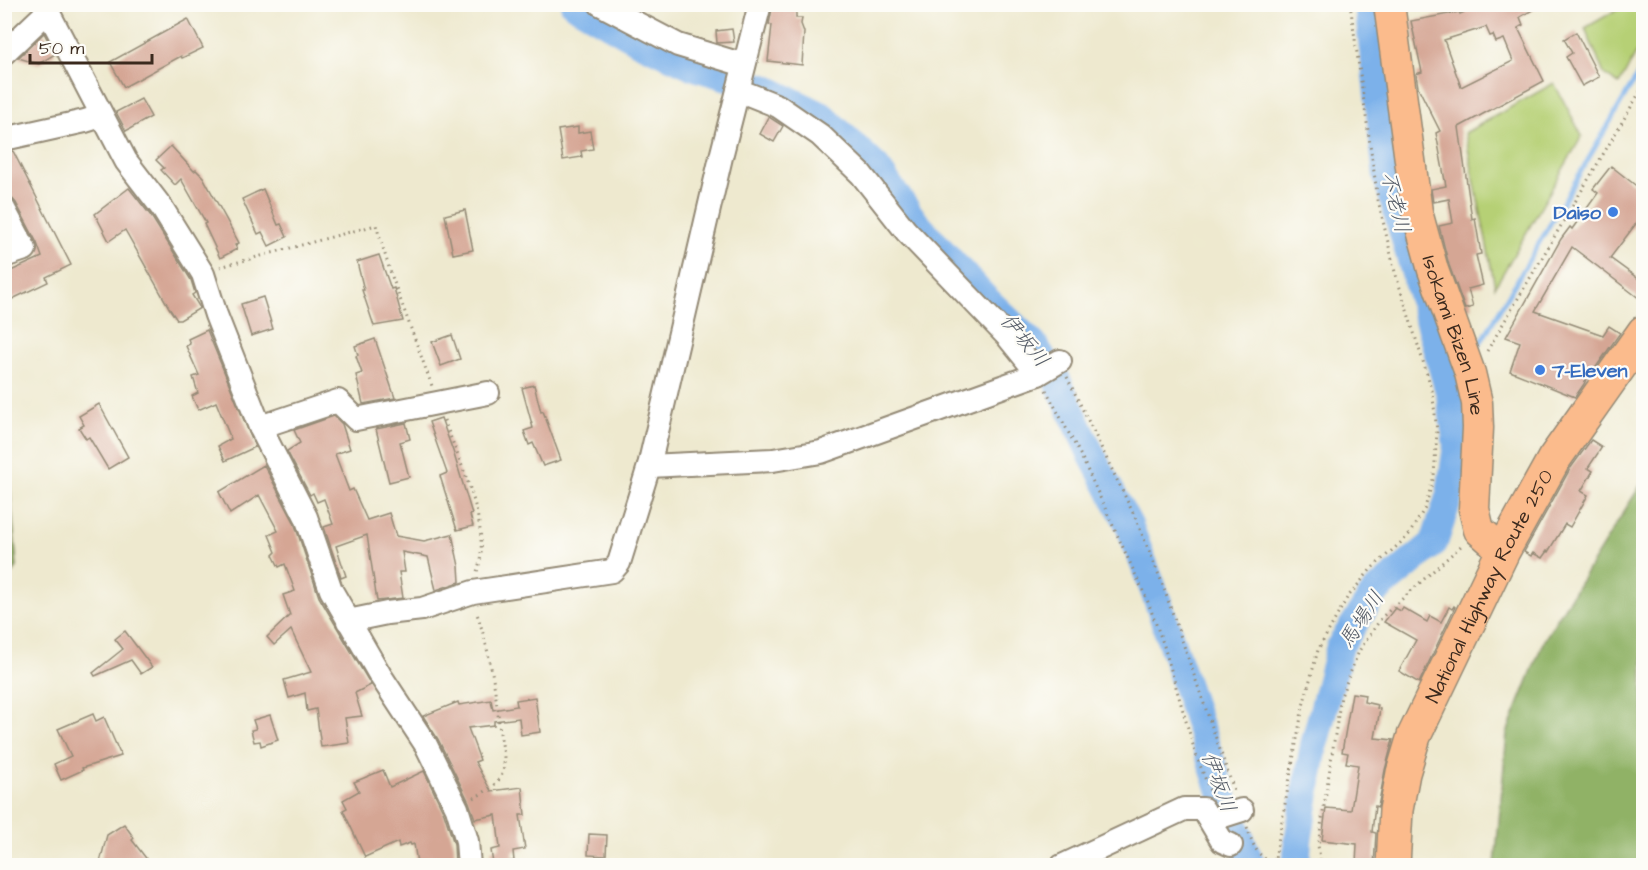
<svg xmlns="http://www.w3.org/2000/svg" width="1648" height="870" font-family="'Architects Daughter','Klee One',sans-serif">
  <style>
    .green { fill: #b6d075; stroke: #787d4a; stroke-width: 1.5 }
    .forest { fill: #90b266; stroke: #666e42; stroke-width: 1.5 }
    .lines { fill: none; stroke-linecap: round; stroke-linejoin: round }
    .stream { stroke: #7cb1ea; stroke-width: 4.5 }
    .river { stroke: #7cb1ea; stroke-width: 28 }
    .building { fill: #d5a694; fill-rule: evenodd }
    .minor-casing { stroke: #948a76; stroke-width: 26 }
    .major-casing { stroke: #948a76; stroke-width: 33 }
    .highway-casing { stroke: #948a76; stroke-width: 36 }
    .path { stroke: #948a76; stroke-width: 3; stroke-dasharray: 1.5 4.5; stroke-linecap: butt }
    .minor { stroke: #fff; stroke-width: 22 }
    .major { stroke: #fbbb8c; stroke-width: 30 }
    .highway { stroke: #fbbb8c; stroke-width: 33 }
    .shop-dot { fill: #3f7fe0; stroke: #fdfcf7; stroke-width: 2 }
    .labels { text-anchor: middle; stroke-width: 4.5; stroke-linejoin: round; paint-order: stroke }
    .shop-label { font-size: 20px; font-weight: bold; fill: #366cbe; stroke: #fdfcf7; text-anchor: end }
    .street-label { font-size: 20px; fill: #3b2a1e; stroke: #fdfcf7 }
    .water-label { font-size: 21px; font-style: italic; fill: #525965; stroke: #fdfcf7 }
  </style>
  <rect width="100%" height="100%" fill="#fdfcf7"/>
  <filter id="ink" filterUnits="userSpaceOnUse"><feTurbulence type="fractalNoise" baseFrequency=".0167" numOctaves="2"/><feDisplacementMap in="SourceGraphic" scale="12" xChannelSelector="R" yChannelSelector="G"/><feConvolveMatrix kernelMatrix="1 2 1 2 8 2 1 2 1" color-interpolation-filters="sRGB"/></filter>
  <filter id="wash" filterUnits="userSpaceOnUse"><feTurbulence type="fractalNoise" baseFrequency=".008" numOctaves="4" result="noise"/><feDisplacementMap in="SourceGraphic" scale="24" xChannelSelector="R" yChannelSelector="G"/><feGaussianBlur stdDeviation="1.35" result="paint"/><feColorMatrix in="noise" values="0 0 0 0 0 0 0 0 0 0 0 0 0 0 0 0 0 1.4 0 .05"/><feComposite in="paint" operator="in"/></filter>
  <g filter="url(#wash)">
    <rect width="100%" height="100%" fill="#eee9cf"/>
    <g class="green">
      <polygon points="1625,5 1643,5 1643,41 1619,84 1604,74 1585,28"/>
      <polygon points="1554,83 1582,136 1495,287 1465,133"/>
    </g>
    <g class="forest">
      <polygon points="5,430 17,567 5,581 4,581"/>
      <polygon points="1643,481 1643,865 1495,865 1507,733 1544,640"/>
    </g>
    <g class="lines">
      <g class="stream">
        <polyline points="1474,354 1644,64"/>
        <polyline points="1450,395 1459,379"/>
      </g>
      <g class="river">
        <polyline points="574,4 642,43 695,67 767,89 821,115 877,168 916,223 984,297 1035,346 1057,380 1092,456 1129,525 1158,602 1223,797 1252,866"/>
        <polyline points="1296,866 1298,841 1314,745 1340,646 1374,593 1434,543 1450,494 1457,445 1450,395 1387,177 1368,4"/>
      </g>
    </g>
    <g id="blocks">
      <g class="building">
        <polygon points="773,4 796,4 796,18 802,18 801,24 804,32 802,65 768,61 772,25 769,24"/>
        <path d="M 1482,4 L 1543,4 L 1520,17 L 1523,25 L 1518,28 L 1544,81 L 1459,127 L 1472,219 L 1475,218 L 1481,254 L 1476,255 L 1483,285 L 1468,289 L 1473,307 L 1465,309 L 1449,265 L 1439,226 L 1453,223 L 1449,199 L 1433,202 L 1431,189 L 1446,186 L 1436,133 L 1440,131 L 1418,87 L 1416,74 L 1422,72 L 1411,21 L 1459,12 L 1460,14 ZM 1486,27 L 1490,36 L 1493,35 L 1496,42 L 1504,39 L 1513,61 L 1461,87 L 1444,40 Z"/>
        <polygon points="188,19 203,48 182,58 181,56 124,87 110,62"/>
        <polygon points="732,29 734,42 717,43 716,31"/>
        <polygon points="1576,32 1599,77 1582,86 1566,57 1572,53 1564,39"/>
        <polygon points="44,33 55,54 39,64 18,58"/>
        <polygon points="141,99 151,117 126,131 116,112"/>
        <polygon points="769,117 783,126 774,142 760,134"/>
        <polygon points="578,127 578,133 590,131 593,149 581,151 582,157 563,160 558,130"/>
        <polygon points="171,146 194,171 196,170 203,177 239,243 235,245 237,249 220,258 204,224 206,223 181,179 175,185 161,170 164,168 156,160"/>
        <polygon points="13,151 71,265 46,277 48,282 4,303 4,274 42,257 37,243 16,203 11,197 4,196 4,152"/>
        <polygon points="1611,166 1644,192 1644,213 1610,258 1644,283 1644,302 1572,247 1535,311 1603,335 1609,326 1620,333 1594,370 1591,368 1584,384 1575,397 1510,371 1520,342 1506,337 1561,239 1570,227 1572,229 1598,193 1593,189"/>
        <polygon points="129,188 151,216 191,280 195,293 192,295 200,308 180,320 177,320 171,311 125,230 109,241 95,214"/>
        <polygon points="263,189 278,225 281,224 287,237 269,246 262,232 258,234 242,199"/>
        <polygon points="465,210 473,250 453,254 445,215"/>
        <polygon points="379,255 391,289 394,288 403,321 374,326 362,290 364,290 357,262"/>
        <polygon points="263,297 273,329 251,336 241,304"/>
        <polygon points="207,330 255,447 225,461 218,446 231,439 216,402 198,410 192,396 198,393 193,377 199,375 186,346 190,344 188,339"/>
        <polygon points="452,335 460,359 441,366 432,342"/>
        <polygon points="375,339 395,398 363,404 356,375 362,373 356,356 358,355 355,346"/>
        <polygon points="534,385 541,412 543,411 561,460 543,466 533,443 529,445 524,431 533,428 522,388"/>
        <polygon points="99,404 128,457 108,469 89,437 86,439 79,428 84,425 79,416"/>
        <polygon points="334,416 342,424 350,449 335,454 349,491 353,489 367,520 389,513 396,536 424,541 452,534 459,566 460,582 436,590 428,557 402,552 405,572 399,572 403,598 377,601 367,535 336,546 346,576 341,578 324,527 333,524 324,499 317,502 313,493 310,495 287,451 300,443 294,430"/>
        <polygon points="441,418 453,451 472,514 470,515 473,526 457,530 440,476 447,473 429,422"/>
        <polygon points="406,423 410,439 400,442 409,477 389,482 376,429"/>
        <polygon points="1591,440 1602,447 1588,468 1593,471 1581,491 1588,495 1570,527 1565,524 1548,552 1547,551 1542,558 1533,553 1531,556 1524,552 1570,469"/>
        <polygon points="264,465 294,522 319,597 371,685 355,693 362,716 345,718 349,743 321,747 316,709 307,711 305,693 289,698 284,680 311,672 291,630 274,645 267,637 290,615 283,595 295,591 285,564 279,567 273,555 276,552 269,535 278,531 259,495 230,514 219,492"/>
        <polygon points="1454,606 1455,607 1419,683 1399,671 1416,640 1384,622 1395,608 1401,611 1403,608 1427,622 1430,616 1441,622 1449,607 1452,609"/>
        <polygon points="125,631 152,667 141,674 131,660 95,676 93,673 123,649 115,639"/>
        <polygon points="1352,693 1365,695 1364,702 1378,705 1377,708 1380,709 1375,738 1393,740 1385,770 1378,807 1375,806 1372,832 1376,833 1374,865 1356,865 1357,844 1322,840 1326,808 1351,810 1358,765 1346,763 1348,753 1342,752"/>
        <polygon points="535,697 540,732 521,735 519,718 494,721 494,725 468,728 480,760 475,762 491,791 522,787 525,815 520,815 525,849 513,851 514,861 493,864 491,850 500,848 496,815 475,819 469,802 438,739 423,716 458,702 459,705 491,700 493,710 517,706 516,700"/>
        <polygon points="93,714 96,721 104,717 121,756 82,768 83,770 61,780 54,764 71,756 58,729"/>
        <polygon points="270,715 278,740 261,746 260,741 254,742 251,730 256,729 253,720"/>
        <polygon points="383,770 390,787 424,771 444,813 454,844 455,866 426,866 425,862 417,863 414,844 411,845 410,843 399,847 398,842 365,857 343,810 347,808 343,800 359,791 354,782"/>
        <polygon points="124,824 134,838 132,840 152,866 99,866 107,835"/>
        <polygon points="589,834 607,835 606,856 588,855"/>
      </g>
    </g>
  </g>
  <g filter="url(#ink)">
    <use href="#blocks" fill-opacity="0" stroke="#948a76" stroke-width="1.5"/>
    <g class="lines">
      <g class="minor-casing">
        <g id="minor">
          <polyline points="44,4 126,161 162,208 203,274 216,315 260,427 306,517 331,590 380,675 426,745 457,808 467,841 469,866"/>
          <polyline points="600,4 678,45 744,65"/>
          <polyline points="4,53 47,12"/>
          <polyline points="738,90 778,106 820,135 861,174 906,231 1008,337 1038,374"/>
          <polyline points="4,139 85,121 101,116"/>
          <polyline points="4,209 25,249 4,256"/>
          <polyline points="260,427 338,401 356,419 488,393"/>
          <polyline points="649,466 773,460 821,452 1038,374 1060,361"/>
          <polyline points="348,621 387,613 422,609 473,592 612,571 619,563 649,466 721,157 760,4"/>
          <polyline points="1220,817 1242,810"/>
          <polyline points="1062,866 1184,809 1203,809 1222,841 1231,845"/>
        </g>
      </g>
      <g class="major-casing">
        <g id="major">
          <path id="s1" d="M 1389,4 L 1417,212 L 1433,270 L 1470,373 L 1477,403 L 1478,428 L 1474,509 L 1479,530 L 1503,551"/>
        </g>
      </g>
      <g class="highway-casing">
        <g id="highway">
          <path id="s2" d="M 1393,866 L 1396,810 L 1403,773 L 1414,736 L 1503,551 L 1554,459 L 1644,332"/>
        </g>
      </g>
      <g class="path">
        <polyline points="220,267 376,225 391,274 432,386"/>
        <polyline points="1487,351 1644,85"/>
        <polyline points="1067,377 1135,517 1161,580 1235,793"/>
        <polyline points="1046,390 1081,456 1148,602 1164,646 1195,752 1210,791"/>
        <path d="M 444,420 C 459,460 484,512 481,554 C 481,560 478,567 477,572"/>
        <path d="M 474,798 C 484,792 497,786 502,774 C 507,762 502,746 500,733 C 496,691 490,651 476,611"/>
        <path d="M 1247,827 C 1254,847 1255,854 1274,864 L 1303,706 L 1318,650 L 1347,598 L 1371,569 L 1408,536 L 1425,508 L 1434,476 L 1437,431 L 1432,390 L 1395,272 L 1378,200 L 1350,4"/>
        <polyline points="1321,866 1318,845 1341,696 1359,651 1382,617 1462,545"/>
      </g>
      <use href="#minor" class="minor"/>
      <use href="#major" class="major"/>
      <use href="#highway" class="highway"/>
    </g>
  </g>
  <g class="shop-dot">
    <circle cx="1613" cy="212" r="6"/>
    <circle cx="1540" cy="370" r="6"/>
  </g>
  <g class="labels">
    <g class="shop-label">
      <text x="1601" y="219">Daiso</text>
      <text x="1552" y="377" text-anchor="start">7-Eleven</text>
    </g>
    <g class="street-label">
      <text dy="7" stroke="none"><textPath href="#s1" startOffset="339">Isokami Bizen Line</textPath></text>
      <text dy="7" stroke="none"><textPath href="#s2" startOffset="300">National Highway Route 250</textPath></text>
    </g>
    <g class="water-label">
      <text transform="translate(1396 202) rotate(76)" y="7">不老川</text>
      <text transform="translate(1025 340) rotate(50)" y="7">伊坂川</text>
      <text transform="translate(1361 619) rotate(-56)" y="7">馬場川</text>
      <text transform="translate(1219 782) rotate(70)" y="7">伊坂川</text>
    </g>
  </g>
  <rect width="1648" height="870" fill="none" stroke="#fdfcf7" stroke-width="24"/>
  <path d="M30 54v9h122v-9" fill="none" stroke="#3b2a1e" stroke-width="3"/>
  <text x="39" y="54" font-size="18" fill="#3b2a1e" stroke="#fdfcf7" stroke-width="4.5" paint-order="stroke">50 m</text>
</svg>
